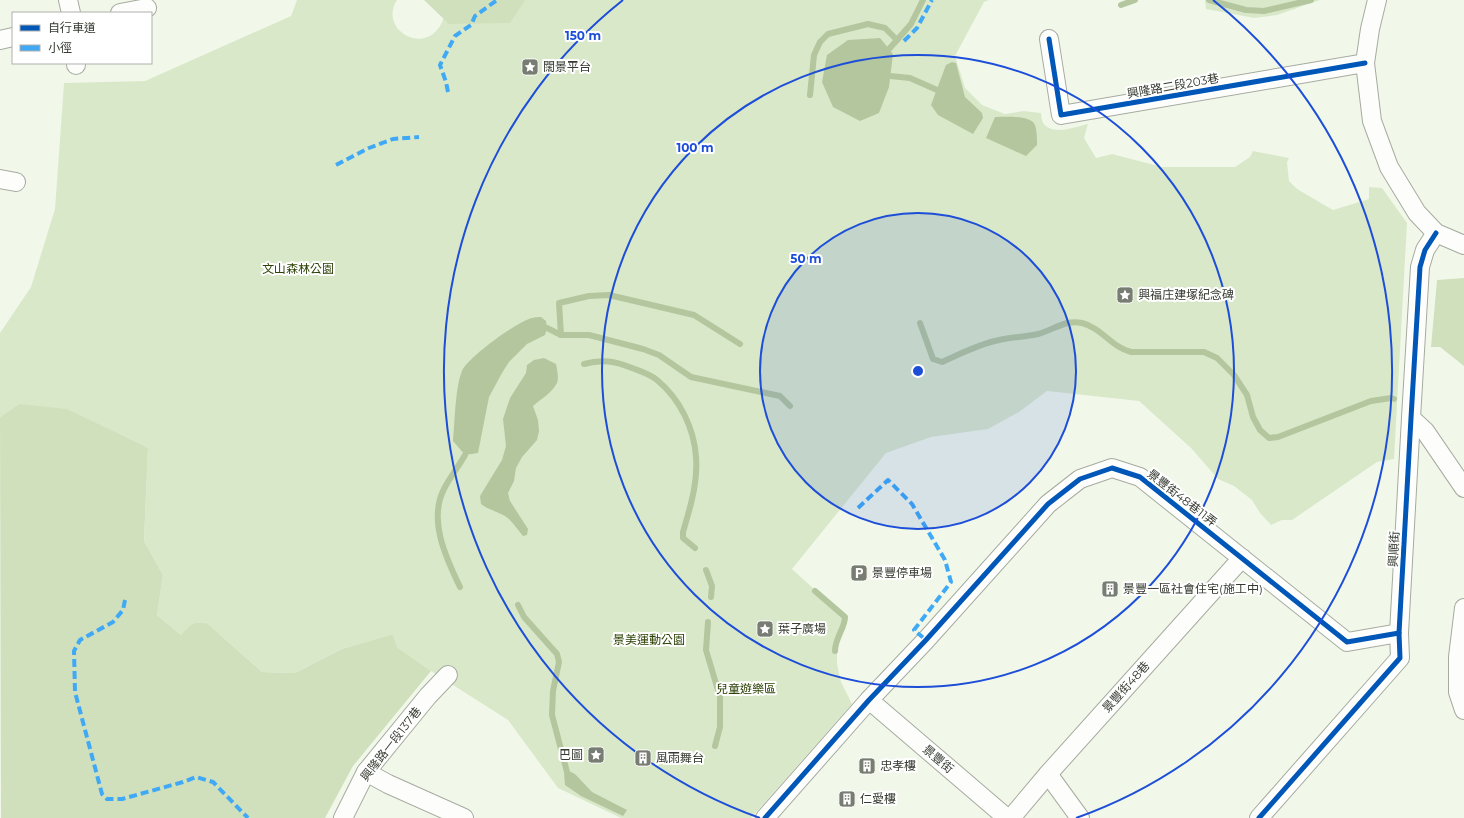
<svg xmlns="http://www.w3.org/2000/svg" width="1464" height="818" font-family="Montserrat,'Noto Sans TC',sans-serif">
  <style>
    .green { fill: #dae8ca }
    .forest { fill: #d0e0bd }
    .water { fill: #b3c69e }
    .lines { fill: none; stroke-linecap: round; stroke-linejoin: round }
    .stream { stroke: #b3c69e; stroke-width: 6 }
    .minor-casing { stroke: #a6aba0; stroke-width: 20 }
    .minor { stroke: #fdfefc; stroke-width: 18 }
    .quiet { stroke: #3fa9f5; stroke-width: 4; stroke-dasharray: 8 4; stroke-linecap: butt }
    .cycleway-casing { stroke: #fff; stroke-width: 8 }
    .cycleway { stroke: #0057b8; stroke-width: 5 }
    .ring { fill: none; stroke: #1d4ed8; stroke-width: 2 }
    .labels { text-anchor: middle; stroke-width: 4; stroke-linejoin: round; paint-order: stroke }
    .poi-label { font-size: 12px; fill: #363b31; stroke: #fff; text-anchor: start }
    .street-label { font-size: 12px; fill: #363b31; stroke: #fff }
    .park-label { font-size: 12px; fill: #2c4105; stroke: #fff }
    .centre { fill: #1d4ed8; stroke: #fff; stroke-width: 2 }
    .ring-label { font-size: 12px; text-anchor: middle; font-weight: bold; fill: #1d4ed8; stroke: #fff; stroke-width: 4; stroke-linejoin: round; paint-order: stroke }
  </style>
  <rect width="100%" height="100%" fill="#f1f8ea"/>
  <g class="green">
    <path d="M 297,0 L 397,0 C 377,31 430,60 444,17 L 519,0 L 989,0 L 984,2 L 955,56 L 965,88 L 982,105 L 1005,114 L 1024,111 L 1041,113 C 1041,116 1042,120 1043,123 C 1052,136 1075,127 1088,124 L 1084,138 L 1096,158 L 1112,154 L 1162,167 L 1235,167 L 1250,157 L 1253,151 L 1289,158 L 1287,162 L 1289,181 L 1297,189 L 1333,210 L 1369,199 L 1369,187 L 1382,188 L 1407,223 L 1394,459 L 1377,462 L 1292,520 L 1282,520 L 1271,525 L 1260,513 L 1252,500 L 1234,486 L 1218,479 L 1191,448 L 1139,401 L 1047,391 L 1019,412 L 988,429 L 931,437 L 886,453 L 792,569 L 846,618 L 845,624 L 837,642 L 837,664 L 841,682 L 852,704 L 751,818 L 621,818 L 558,788 L 508,720 L 431,671 L 397,647 L 393,634 L 342,649 L 295,673 L 262,672 L 207,623 C 193,621 190,625 181,635 L 157,615 L 163,575 L 144,541 L 148,448 L 19,404 L 0,417 L 0,333 L 31,287 L 55,209 L 64,83 L 145,81 L 291,16 Z"/>
    <polygon points="1205,0 1320,0 1277,15 1254,18 1206,9"/>
  </g>
  <g class="forest">
    <polygon points="424,0 525,0 510,23 449,24"/>
    <polygon points="1464,278 1464,366 1440,347 1431,347 1437,280"/>
    <path d="M 19,404 L 67,409 L 148,448 L 144,541 L 163,575 L 157,615 L 181,635 C 190,625 192,621 207,623 L 262,672 L 295,673 L 342,649 L 393,634 L 397,647 L 431,671 L 353,766 L 325,818 L 1,818 L 0,417 Z"/>
  </g>
  <g class="water">
    <polygon points="880,38 893,54 889,87 879,113 860,121 833,107 822,82 827,55 848,40"/>
    <polygon points="952,62 956,63 965,97 982,113 983,118 973,134 938,115 931,105 946,65"/>
    <path d="M 995,117 C 1006,117 1031,115 1035,125 C 1037,131 1037,139 1037,145 L 1026,156 L 986,138 Z"/>
    <path d="M 541,317 L 546,321 L 547,328 L 545,335 L 527,344 L 509,362 L 502,373 L 489,397 L 478,453 L 465,455 L 453,441 C 455,422 455,388 462,371 C 467,358 518,321 532,318 C 535,317 538,317 541,317 Z"/>
    <path d="M 544,358 L 556,364 C 557,369 559,378 557,383 C 552,393 541,399 533,406 L 538,420 L 539,431 L 537,440 L 522,457 L 516,468 L 514,481 L 508,493 L 510,501 L 528,529 L 527,535 L 523,536 C 518,530 514,524 509,519 C 501,512 490,511 481,504 L 480,496 L 502,460 L 506,446 L 503,419 L 510,398 L 526,373 L 527,365 L 534,360 Z"/>
    <polygon points="569,771 575,774 592,792 627,810 623,816 581,796 565,785 564,773"/>
  </g>
  <g class="lines">
    <g class="stream">
      <polyline points="1209,0 1246,10 1264,11 1311,0"/>
      <polyline points="1121,5 1135,0"/>
      <polyline points="897,40 911,24 923,0"/>
      <polyline points="890,76 910,78 937,90"/>
      <polyline points="810,95 814,55 820,42 828,34 868,24 885,28 897,40 889,49"/>
      <path d="M 920,323 L 933,359 L 942,362 C 960,354 979,344 999,340 C 1012,337 1025,337 1038,334 C 1053,330 1066,319 1082,323 C 1102,328 1111,347 1131,352 L 1204,352 L 1217,358 L 1234,375 L 1247,395 L 1253,417 L 1260,430 L 1269,438 L 1278,437 L 1371,401 L 1391,398 L 1394,399"/>
      <polyline points="547,328 561,335 589,335 643,349 659,355 691,377 780,396 790,406"/>
      <polyline points="561,335 559,303 589,296 609,295 694,315 740,344"/>
      <path d="M 584,364 C 602,359 615,361 632,368 C 640,371 650,374 657,380 C 680,399 694,428 696,457 C 698,483 690,508 683,532 L 683,538 L 695,548"/>
      <polyline points="706,570 712,586 711,597"/>
      <path d="M 460,587 C 446,558 428,520 444,489 C 450,477 459,466 465,455"/>
      <path d="M 815,591 L 845,617 C 845,628 835,638 835,651"/>
      <polyline points="518,605 524,617 557,654 559,662 553,691 552,715 567,772"/>
      <polyline points="708,622 706,650 720,697 720,727 715,746"/>
    </g>
    <g class="minor-casing">
      <g id="minor">
        <polyline points="68,0 71,13"/>
        <polyline points="1377,0 1370,29 1365,63 1372,121 1389,167 1417,213 1436,233 1464,245"/>
        <polyline points="120,13 147,8"/>
        <polyline points="1049,39 1061,115 1365,63"/>
        <polyline points="0,40 13,37"/>
        <polyline points="76,63 76,65"/>
        <polyline points="0,179 16,182"/>
        <polyline points="1411,418 1425,431 1464,488"/>
        <polyline points="1464,608 1458,657 1458,692 1464,710"/>
        <polyline points="869,700 1007,818"/>
        <polyline points="366,772 388,784 464,818"/>
        <polyline points="1048,774 1080,818"/>
        <polyline points="343,818 366,772 428,696 448,675"/>
        <polyline points="765,818 869,700 926,640 1048,504 1080,479 1112,468 1140,477 1347,642 1399,633"/>
        <polyline points="1011,818 1048,774 1242,558"/>
        <polyline points="1259,818 1400,658 1399,633 1411,418 1420,267 1425,250 1436,233"/>
      </g>
    </g>
    <use href="#minor" class="minor"/>
    <g class="quiet">
      <polyline points="904,41 917,28 932,0"/>
      <polyline points="448,92 446,82 440,65 455,36 471,25 475,16 497,0"/>
      <polyline points="336,165 369,148 393,139 419,137"/>
      <polyline points="858,508 888,480 912,504 945,560 951,582 914,630 926,640"/>
      <polyline points="125,600 123,610 113,622 80,640 74,651 75,692 102,794 107,799 122,799 183,782 196,777 213,782 248,818"/>
    </g>
    <g class="cycleway-casing">
      <g id="cycleway">
        <polyline points="1049,39 1061,115 1365,63"/>
        <polyline points="765,818 869,700 926,640 1048,504 1080,479 1112,468 1140,477 1347,642 1399,633"/>
        <polyline points="1259,818 1400,658 1399,633 1411,418 1420,267 1425,250 1436,233"/>
      </g>
    </g>
    <use href="#cycleway" class="cycleway"/>
  </g>
  <circle cx="918" cy="371" r="158" fill="#1d4ed8" fill-opacity=".12"/>
  <g class="ring">
    <circle cx="918" cy="371" r="158"/>
    <circle cx="918" cy="371" r="316"/>
    <path d="M760 818A474 474 0 0 1 623 0M1213 0A474 474 0 0 1 1076 818"/>
  </g>
  <defs>
    <g id="sight-square" transform="scale(0.9)"><rect x="-9" y="-9" width="18" height="18" rx="4" fill="#777d72" stroke="#fff"/><path d="M0-6L1.8-2.2L6-1.7L2.9 1.2L3.7 5.4L0 3.3L-3.7 5.4L-2.9 1.2L-6-1.7L-1.8-2.2Z" fill="#fff"/></g>
    <g id="parking-square" transform="scale(0.9)"><rect x="-9" y="-9" width="18" height="18" rx="4" fill="#777d72" stroke="#fff"/><path d="M-3.5-5.5H1a3.5 3.5 0 0 1 0 7H-1V5.5H-3.5ZM-1-3.4V-.6H.8a1.4 1.4 0 0 0 0-2.8Z" fill="#fff"/></g>
    <g id="building-square" transform="scale(0.9)"><rect x="-9" y="-9" width="18" height="18" rx="4" fill="#777d72" stroke="#fff"/><path d="M-4-6H4V6H1V3H-1V6H-4ZM-2.5-4.3h1.7v1.8h-1.7ZM.8-4.3h1.7v1.8H.8ZM-2.5-1h1.7V.8h-1.7ZM.8-1h1.7V.8H.8Z" fill="#fff"/></g>
  </defs>
  <g fill-rule="evenodd">
    <use href="#sight-square" x="530" y="67"/>
    <use href="#sight-square" x="1125" y="295"/>
    <use href="#parking-square" x="859" y="573"/>
    <use href="#building-square" x="1110" y="589"/>
    <use href="#sight-square" x="765" y="629"/>
    <use href="#sight-square" x="596" y="755"/>
    <use href="#building-square" x="643" y="758"/>
    <use href="#building-square" x="867" y="766"/>
    <use href="#building-square" x="847" y="799"/>
  </g>
  <g class="labels">
    <g class="poi-label">
      <text x="543" y="71">闊景平台</text>
      <text x="1138" y="299">興福庄建塚紀念碑</text>
      <text x="872" y="577">景豐停車場</text>
      <text x="1123" y="593">景豐一區社會住宅(施工中)</text>
      <text x="778" y="633">葉子廣場</text>
      <text x="583" y="759" text-anchor="end">巴圖</text>
      <text x="656" y="762">風雨舞台</text>
      <text x="880" y="770">忠孝樓</text>
      <text x="860" y="803">仁愛樓</text>
    </g>
    <g class="street-label">
      <text transform="translate(1173 86) rotate(-10)" y="4">興隆路二段203巷</text>
      <text transform="translate(1182 498) rotate(38)" y="4">景豐街48巷11弄</text>
      <text transform="translate(1394 549) rotate(-87)" y="4">興順街</text>
      <text transform="translate(1126 687) rotate(-48)" y="4">景豐街48巷</text>
      <text transform="translate(391 744) rotate(-52)" y="4">興隆路一段137巷</text>
      <text transform="translate(938 759) rotate(40)" y="4">景豐街</text>
    </g>
    <g class="park-label">
      <text x="298" y="273">文山森林公園</text>
      <text x="649" y="644">景美運動公園</text>
      <text x="746" y="693">兒童遊樂區</text>
    </g>
  </g>
  <circle cx="918" cy="371" r="6" class="centre"/>
  <g class="ring-label">
    <text x="583" y="40">150 m</text>
    <text x="695" y="152">100 m</text>
    <text x="806" y="263">50 m</text>
  </g>
  <rect x="12" y="12" width="140" height="52" fill="#ffffff" stroke="#afb1ad"/>
  <rect x="20" y="25" width="20" height="6" fill="#0057b8" stroke="#afb1ad"/>
  <text x="48" y="32" font-size="12" fill="#363b31">自行車道</text>
  <rect x="20" y="45" width="20" height="6" fill="#3fa9f5" stroke="#afb1ad"/>
  <text x="48" y="52" font-size="12" fill="#363b31">小徑</text>
</svg>
